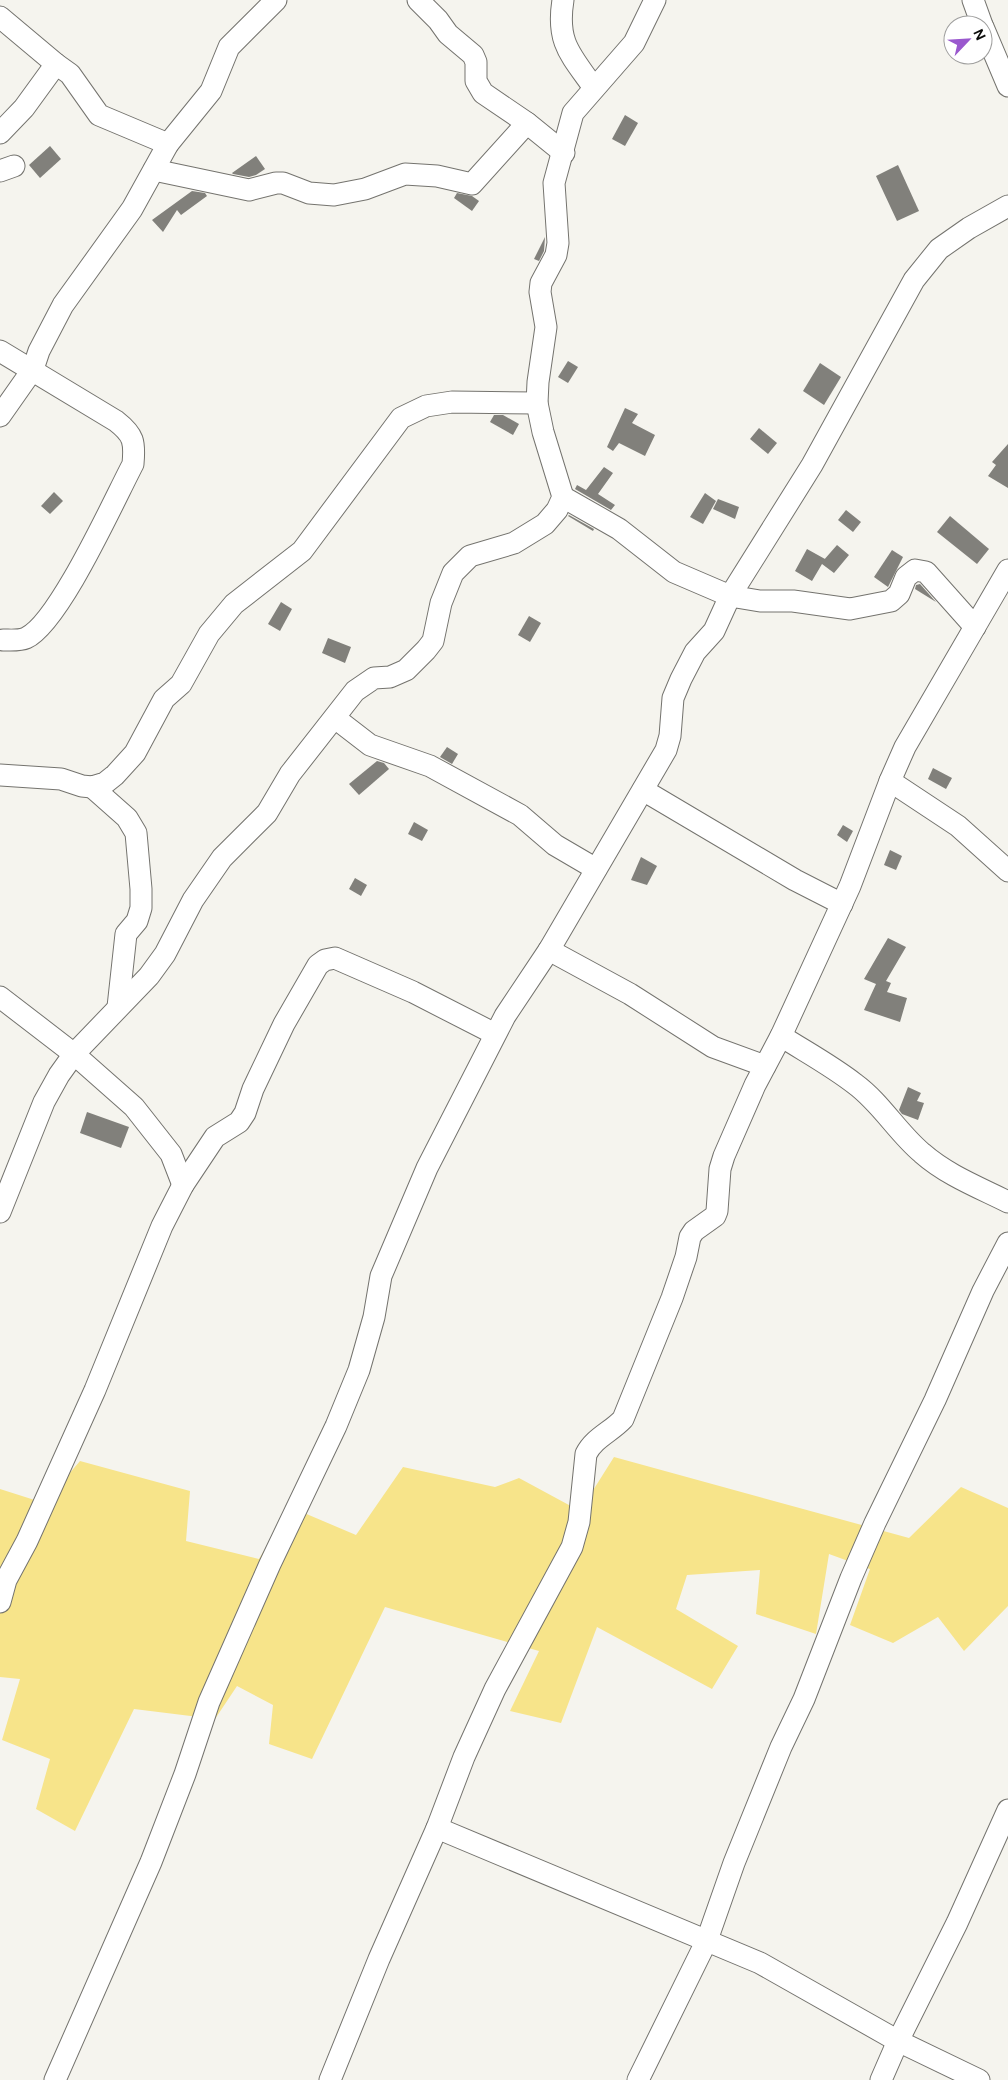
<svg xmlns="http://www.w3.org/2000/svg" width="1008" height="2080" font-family="'DM Sans',sans-serif">
  <style>
    .green { fill: #f7e48a }
    .building { fill: #81807b }
    .lines { fill: none; stroke-linecap: round; stroke-linejoin: round }
    .minor-casing { stroke: #74736e; stroke-width: 23 }
    .minor { stroke: #fff; stroke-width: 21 }
  </style>
  <rect width="100%" height="100%" fill="#f5f4ee"/>
  <polygon class="green" points="614,1457 909,1538 961,1487 1008,1508 1008,1606 964,1651 938,1617 893,1643 850,1625 870,1569 829,1554 816,1634 756,1614 760,1570 687,1575 676,1609 738,1646 712,1689 597,1627 561,1723 510,1711 539,1651 385,1607 312,1759 269,1744 273,1705 237,1686 215,1719 134,1709 75,1831 36,1809 50,1759 2,1740 20,1679 0,1677 0,1489 44,1503 80,1461 190,1491 186,1541 259,1559 290,1507 356,1535 403,1467 495,1487 519,1478 580,1511"/>
  <g class="building">
    <polygon points="625,115 638,123 625,146 612,139"/>
    <polygon points="50,146 61,159 40,178 29,165"/>
    <polygon points="256,156 265,169 256,175 249,177 233,174 232,173"/>
    <polygon points="898,165 919,211 897,221 876,176"/>
    <polygon points="192,191 205,193 207,196 181,215 177,210 163,232 152,220"/>
    <polygon points="457,193 472,196 479,201 472,211 454,198"/>
    <polygon points="545,237 544,251 539,261 534,259"/>
    <polygon points="568,361 578,367 568,383 558,377"/>
    <polygon points="820,363 841,377 824,405 803,391"/>
    <polygon points="625,408 638,414 632,423 655,435 645,456 619,443 613,451 607,447"/>
    <polygon points="494,415 503,415 519,424 513,435 490,422"/>
    <polygon points="759,428 777,443 768,454 750,439"/>
    <polygon points="1008,444 1008,488 988,476 996,465 992,462"/>
    <polygon points="604,467 613,473 598,494 615,505 611,510 575,489 577,485 586,490"/>
    <polygon points="54,492 63,501 50,514 41,506"/>
    <polygon points="705,493 716,501 703,524 690,517"/>
    <polygon points="718,499 739,507 735,519 713,509"/>
    <polygon points="846,510 861,522 853,532 838,520"/>
    <polygon points="569,515 594,529 593,531 568,516"/>
    <polygon points="950,516 989,549 977,564 937,532"/>
    <polygon points="837,545 849,555 834,573 822,564 812,581 795,571 807,549 825,559 823,561"/>
    <polygon points="892,550 903,557 888,587 874,577"/>
    <polygon points="920,584 936,602 915,589 916,585"/>
    <polygon points="281,602 292,609 280,631 268,624"/>
    <polygon points="529,616 541,623 530,642 518,635"/>
    <polygon points="328,638 351,647 345,663 322,653"/>
    <polygon points="447,747 458,754 452,764 440,757"/>
    <polygon points="377,761 384,763 389,769 359,795 349,784"/>
    <polygon points="933,768 952,778 946,789 928,779"/>
    <polygon points="414,822 428,830 422,841 408,834"/>
    <polygon points="843,825 853,831 847,842 837,835"/>
    <polygon points="890,850 902,856 896,870 884,865"/>
    <polygon points="641,857 657,866 647,885 631,880"/>
    <polygon points="355,878 367,885 361,896 349,889"/>
    <polygon points="888,938 906,947 886,981 891,983 887,992 907,998 900,1022 864,1010 876,984 864,979"/>
    <polygon points="908,1087 921,1093 917,1101 924,1103 918,1120 902,1114 899,1110"/>
    <polygon points="87,1112 129,1127 121,1148 80,1133"/>
  </g>
  <g class="lines">
    <g class="minor-casing">
      <g id="minor">
        <polyline points="418,0 438,20 448,34 473,55 476,62 476,81 483,93 527,123 564,153"/>
        <path d="M 563,0 C 556,43 571,55 594,88"/>
        <polyline points="973,0 982,25"/>
        <polyline points="0,17 56,64 70,74 99,115 168,144"/>
        <polyline points="983,27 1008,86"/>
        <polyline points="0,133 24,108 56,64"/>
        <polyline points="154,170 249,190 276,183 283,183 309,193 334,195 365,189 405,174 437,176 472,184 527,123"/>
        <polyline points="0,171 14,166"/>
        <path d="M 0,351 L 116,421 C 134,435 135,442 133,464 C 114,500 59,623 26,638 C 19,641 11,640 3,640"/>
        <polyline points="0,416 33,369 39,351 63,305 132,209 168,144 211,91 229,47 276,0"/>
        <polyline points="563,497 619,529 674,572 730,596 760,601 793,601 850,609 891,601 899,594 906,577 915,570 926,572 975,627"/>
        <polyline points="335,718 370,745 430,766 520,815 555,845 596,869"/>
        <polyline points="0,775 61,779 82,786 92,787 105,783 115,775 135,753 164,699 181,684 209,634 234,604 302,551 401,418 426,406 452,402 537,403"/>
        <polyline points="890,781 958,826 1008,871"/>
        <polyline points="92,787 127,818 136,833 141,889 141,908 137,921 126,934 118,1007"/>
        <polyline points="643,790 795,880 842,904"/>
        <polyline points="549,950 630,994 713,1047 765,1066"/>
        <polyline points="0,997 74,1054 134,1107 171,1154 183,1185"/>
        <path d="M 781,1036 C 806,1052 832,1066 855,1084 C 881,1103 897,1132 922,1153 C 947,1175 978,1187 1008,1202"/>
        <polyline points="0,1212 44,1102 59,1075 74,1054 149,976 165,954 193,900 222,858 267,813 290,774 355,691 374,678 390,677 406,670 426,650 433,641 441,603 453,573 470,556 514,543 545,524 557,510 563,497 543,432 537,403 538,382 546,327 540,292 541,283 556,255 558,243 554,183 573,113 634,43 655,0"/>
        <polyline points="0,1602 6,1580 27,1541 95,1390 162,1226 183,1185 215,1137 239,1122 245,1113 253,1089 284,1024 318,965 325,960 335,958 413,992 495,1034"/>
        <polyline points="437,1828 760,1963 898,2041 979,2080"/>
        <polyline points="55,2080 151,1862 185,1774 209,1702 270,1564 336,1426 359,1370 374,1317 381,1276 427,1168 505,1016 549,950 666,750 670,736 673,698 681,679 695,652 714,631 730,596 812,465 914,280 939,249 969,228 1008,206"/>
        <path d="M 330,2080 L 379,1959 L 437,1828 L 464,1757 L 495,1689 L 572,1547 L 579,1522 L 586,1454 C 594,1438 611,1432 623,1419 L 672,1298 L 686,1257 L 690,1237 L 694,1231 L 715,1216 L 717,1211 L 720,1169 L 724,1156 L 755,1085 L 781,1036 L 850,886 L 890,781 L 905,747 L 1008,570"/>
        <polyline points="638,2080 707,1940 734,1863 781,1747 804,1699 851,1578 875,1523 935,1400 983,1291 1008,1243"/>
        <polyline points="881,2080 898,2041 957,1923 1008,1810"/>
      </g>
    </g>
    <use href="#minor" class="minor"/>
  </g>
  <g transform="translate(968 40) rotate(65)"><circle r="24" fill="#ffffff" stroke="#9e9e9d"/>
  <path d="M0-4L9 19L0 12L-9 19Z" fill="#9a58ce"/>
  <text y="-8" font-size="14" font-weight="bold" text-anchor="middle" fill="#0c0c0a">N</text>
  </g>
</svg>
